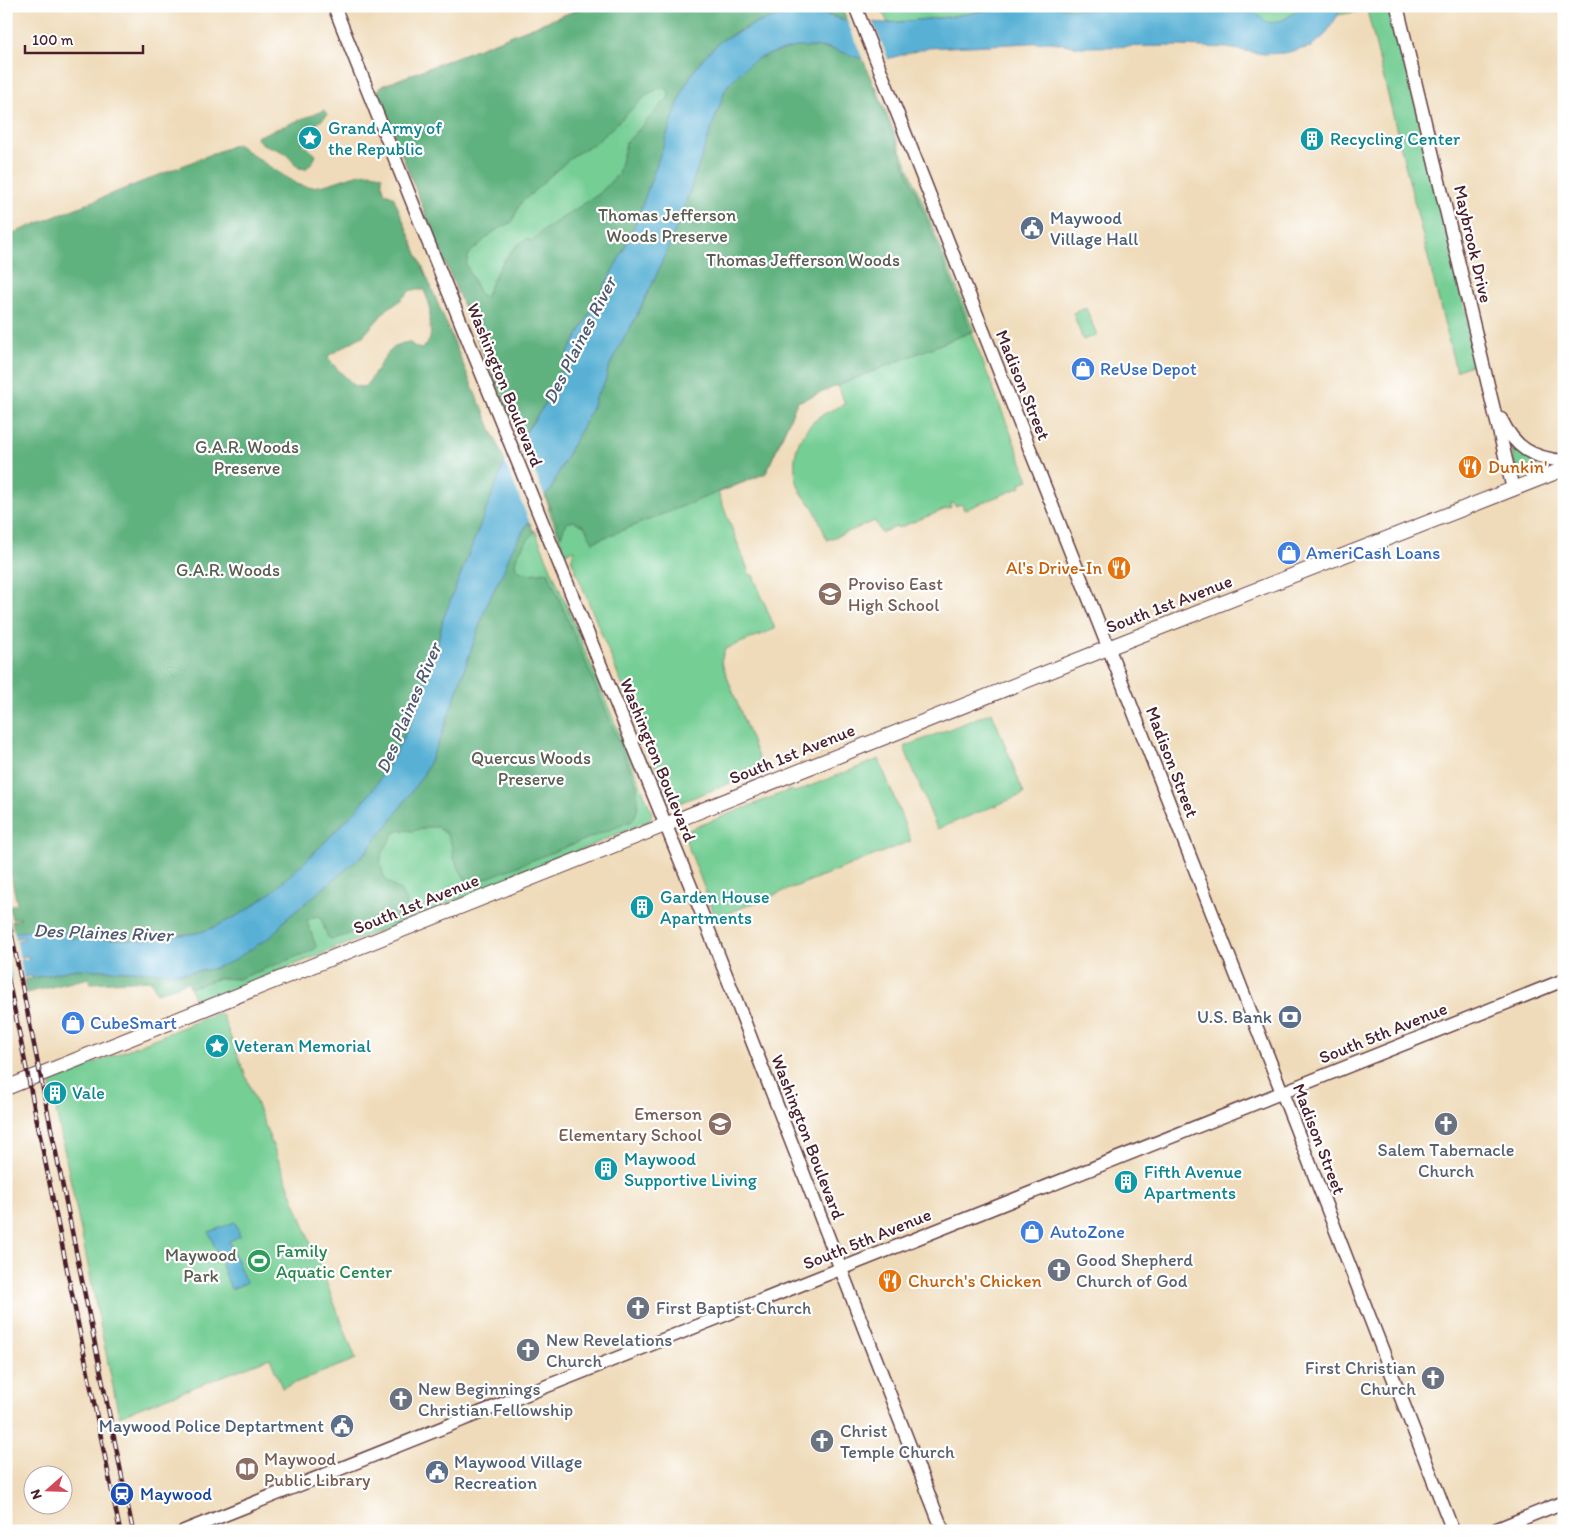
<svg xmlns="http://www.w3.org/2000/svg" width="1570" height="1537" font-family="Itim,sans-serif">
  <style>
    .green { fill: #74ce94; stroke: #5f7660 }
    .forest { fill: #5fb17e; stroke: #546854; fill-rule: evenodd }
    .water { fill: #58b1d5; stroke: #516880 }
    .pier { fill: #efdbba }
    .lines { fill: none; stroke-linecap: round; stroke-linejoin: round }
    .secondary-casing { stroke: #633b40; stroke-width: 15 }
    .primary-casing { stroke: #633b40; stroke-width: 16 }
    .secondary { stroke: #fff; stroke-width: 12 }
    .primary { stroke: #fff; stroke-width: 14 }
    .rail-casing { stroke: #4a1f2b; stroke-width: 4.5 }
    .rail { stroke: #fff; stroke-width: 2.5; stroke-dasharray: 8; stroke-linecap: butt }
    .labels { text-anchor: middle; stroke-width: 4.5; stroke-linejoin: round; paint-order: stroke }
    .culture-label { font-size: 18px; fill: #0d838f; stroke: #fff; text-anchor: start }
    .park-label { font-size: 18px; fill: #595c50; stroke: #fff }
    .service-label { font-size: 18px; fill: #4e5e75; stroke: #fff; text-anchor: start }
    .street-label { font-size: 18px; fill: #4a1f2b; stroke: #fff }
    .shop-label { font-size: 18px; fill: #366cbe; stroke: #fff; text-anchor: start }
    .food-label { font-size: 18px; fill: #c56008; stroke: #fff; text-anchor: start }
    .education-label { font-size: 18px; fill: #785e54; stroke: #fff; text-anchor: start }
    .worship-label { font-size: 18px; fill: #5b616d; stroke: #fff; text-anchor: start }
    .leisure-label { font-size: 18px; fill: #27864d; stroke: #fff; text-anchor: start }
    .transit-label { font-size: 18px; fill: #164399; stroke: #fff; text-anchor: start }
    .water-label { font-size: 19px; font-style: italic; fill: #50596f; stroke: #fff }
  </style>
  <rect width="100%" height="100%" fill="#fff"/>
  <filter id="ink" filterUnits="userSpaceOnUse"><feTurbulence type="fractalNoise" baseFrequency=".02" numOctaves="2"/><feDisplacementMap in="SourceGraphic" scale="10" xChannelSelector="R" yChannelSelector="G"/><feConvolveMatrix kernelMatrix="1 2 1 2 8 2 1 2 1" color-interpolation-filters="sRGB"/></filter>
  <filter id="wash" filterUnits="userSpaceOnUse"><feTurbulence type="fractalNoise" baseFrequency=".0096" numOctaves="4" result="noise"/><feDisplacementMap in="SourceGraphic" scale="20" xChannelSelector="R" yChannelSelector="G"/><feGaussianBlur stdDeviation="1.12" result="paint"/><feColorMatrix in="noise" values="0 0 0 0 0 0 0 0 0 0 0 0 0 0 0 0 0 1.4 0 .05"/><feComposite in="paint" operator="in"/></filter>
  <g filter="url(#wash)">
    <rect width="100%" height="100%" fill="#efdbba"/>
    <g class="green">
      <path d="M 587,6 L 841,6 L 873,86 L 876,87 L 974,331 L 971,332 L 1029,480 L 1020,483 L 1021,487 L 964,510 L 962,504 L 955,506 L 953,503 L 950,504 L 951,507 L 898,528 L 897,526 L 881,533 L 875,521 L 827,540 C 823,530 820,520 815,511 C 812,504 805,499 801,492 C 788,465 795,433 821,416 C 828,411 837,408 845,404 L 838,385 L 797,402 L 766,473 L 718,493 L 750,575 L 753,575 L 775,629 L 725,649 L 721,661 L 763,770 L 674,805 L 670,802 L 571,559 L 575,550 L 565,553 L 548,509 L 549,506 L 516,426 L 515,428 L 442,255 L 377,92 L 382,86 Z"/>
      <polygon points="880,6 1037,6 993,9 948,17 888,23"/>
      <path d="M 1039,6 L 1305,6 C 1297,13 1281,25 1269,23 C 1264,22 1260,17 1256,13 L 1178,9 L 1129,9 L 1105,11 Z"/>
      <polygon points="1340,6 1393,6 1478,362 1456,371 1367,10 1338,15"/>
      <polygon points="1086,308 1097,335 1083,340 1073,313"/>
      <polygon points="1509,441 1541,465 1517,474"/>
      <polygon points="529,521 534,532 535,530 652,813 650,820 572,854 196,1004 185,973 511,551"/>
      <polygon points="992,712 1024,794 937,829 904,747"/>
      <polygon points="879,759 911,841 716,918 684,836 686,831 790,790 795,792"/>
      <polygon points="218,1013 222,1015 356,1359 282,1388 270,1358 119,1416 50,1081"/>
    </g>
    <g class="forest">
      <path d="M 587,6 L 841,6 L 847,21 C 836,18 817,10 806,10 C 799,9 788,14 780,16 C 733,28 705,46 683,90 L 638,217 L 623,251 L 594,306 L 568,353 L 555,384 L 542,409 L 521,437 L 508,407 L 505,394 L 488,365 L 442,255 L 377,92 L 382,86 ZM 659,88 L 667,89 L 669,92 L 669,97 L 626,143 L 618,174 L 599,194 L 542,231 L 533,241 L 527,239 C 506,249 493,278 485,298 L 481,296 L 466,265 L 469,254 L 493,232 L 512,222 L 520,204 L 549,177 L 574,155 L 597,142 L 648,94 Z"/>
      <path d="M 796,47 C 823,46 837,49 863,59 L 971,332 L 797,402 L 766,473 L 593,542 L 584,526 L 574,521 L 566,523 L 561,536 L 545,495 L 551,490 L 559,471 L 593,406 L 595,398 L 605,382 L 608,369 L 616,353 L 636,317 L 656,276 L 679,221 L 725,90 C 732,78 747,63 760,57 C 771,52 784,50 796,47 Z"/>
      <path d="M 325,110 L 327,115 L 303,136 L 303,144 L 316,155 L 314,160 L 306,169 L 299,168 C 293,163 287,153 281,151 C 271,146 262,147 256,137 Z"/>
      <path d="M 237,144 C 253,155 269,167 286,177 C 290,179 295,183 299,185 C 327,194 359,164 382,176 L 382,184 L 385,193 L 393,196 L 478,400 L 482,407 L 505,462 L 443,619 L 437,646 L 414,717 L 393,757 L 374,788 L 358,808 L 318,849 L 273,891 L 250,908 L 233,918 L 210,929 L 197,933 L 141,940 L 71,938 L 64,932 L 37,930 L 14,933 L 12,921 L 19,920 L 21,918 L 12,919 L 9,906 L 17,904 L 6,851 L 6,236 ZM 411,290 L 424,290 C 426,296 430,303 430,309 C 430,313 429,317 429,321 C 431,332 433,342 421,349 L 415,347 L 409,342 C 384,344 379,373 364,387 L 354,386 C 348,378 329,363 328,356 L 364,335 L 388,308 L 396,304 Z"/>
      <path d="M 529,522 L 534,533 C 528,540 506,563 520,571 C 527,576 540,572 548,572 L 637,785 C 637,801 641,807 632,821 L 472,884 L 466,881 L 453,857 L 452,846 L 447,834 L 437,827 L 428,827 L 413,831 L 401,830 L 394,833 L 382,854 L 380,863 L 385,879 L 400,891 L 407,901 L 407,909 L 394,920 L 373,924 L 344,936 L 331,939 L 328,938 L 320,916 L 313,917 L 307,921 L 316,946 L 314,950 L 238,979 L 220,978 L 190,988 L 188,982 L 157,993 L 150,980 L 90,983 L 89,978 L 26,993 L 24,980 L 76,969 L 185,973 L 212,969 L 273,935 L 285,920 L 364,854 L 391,820 L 423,775 L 441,737 L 487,604 L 504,570 L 511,551 Z"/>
    </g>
    <g class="water">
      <polygon points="1037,6 1105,11 1129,9 1178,9 1256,13 1265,21 1271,23 1283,20 1305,6 1340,6 1338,15 1325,35 1311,47 1284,53 1264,54 1227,48 1181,46 1081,47 1051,42 927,48 883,60 863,59 829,48 818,47 796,47 776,52 759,58 748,65 729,84 725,90 679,221 656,276 636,317 616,353 608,369 605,382 595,398 593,406 559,471 551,490 545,495 511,551 504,570 487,604 441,737 423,775 391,821 364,854 285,920 273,935 231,962 212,969 185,973 76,969 32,978 33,977 31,976 6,981 6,963 28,959 29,957 27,956 6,960 6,943 24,939 25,938 23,937 6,940 6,933 37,930 64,932 71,938 141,940 197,933 210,929 233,918 250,908 273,891 318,849 358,808 374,788 393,757 414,717 437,646 443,619 505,462 542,409 555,384 568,353 594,306 623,251 638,217 683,90 691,75 705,56 722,40 759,22 806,9 847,21 888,23 948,17 993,9"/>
      <polygon points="235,1222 240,1236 229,1241 246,1283 231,1289 209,1232"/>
    </g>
    <g class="pier">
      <polygon points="846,18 872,20 889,61 864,62"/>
      <polygon points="520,436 545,497 530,523 505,462"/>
      <polygon points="14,930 24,980 13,982 6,947 6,931"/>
    </g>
  </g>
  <g filter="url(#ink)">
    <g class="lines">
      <g class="secondary-casing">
        <g id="secondary">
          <polyline points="334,6 433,254 711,936 943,1531"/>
          <polyline points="855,6 1129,700 1453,1531"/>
          <polyline points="1397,6 1513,489"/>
          <path d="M 1501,419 C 1515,448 1532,458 1564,461"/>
          <polyline points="184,1531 1564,980"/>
          <polyline points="1492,1531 1564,1502"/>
        </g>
      </g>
      <g class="primary-casing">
        <polyline id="primary" points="6,1088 1108,648 1564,469"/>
      </g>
      <use href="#secondary" class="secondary"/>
      <use href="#primary" class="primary"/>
      <g class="rail-casing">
        <g id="rail">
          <polyline points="6,907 133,1531"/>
          <polyline points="6,968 120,1531"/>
        </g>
      </g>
      <use href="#rail" class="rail"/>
    </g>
  </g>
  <defs>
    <g id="sight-disc" transform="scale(1.25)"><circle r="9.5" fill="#0f9aa8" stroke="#fff"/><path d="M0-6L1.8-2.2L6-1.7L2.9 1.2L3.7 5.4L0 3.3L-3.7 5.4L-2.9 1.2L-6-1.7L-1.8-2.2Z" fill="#fff"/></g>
    <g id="building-disc" transform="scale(1.25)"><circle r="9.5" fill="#0f9aa8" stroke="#fff"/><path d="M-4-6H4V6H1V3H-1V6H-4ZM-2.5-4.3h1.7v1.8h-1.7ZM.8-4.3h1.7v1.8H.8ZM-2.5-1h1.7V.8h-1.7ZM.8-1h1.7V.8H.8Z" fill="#fff"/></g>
    <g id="civic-disc" transform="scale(1.25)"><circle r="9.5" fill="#5c6f8a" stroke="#fff"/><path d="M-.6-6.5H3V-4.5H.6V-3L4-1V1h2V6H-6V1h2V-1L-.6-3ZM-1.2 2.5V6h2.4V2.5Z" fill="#fff"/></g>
    <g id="shop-disc" transform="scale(1.25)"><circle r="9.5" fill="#3f7fe0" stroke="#fff"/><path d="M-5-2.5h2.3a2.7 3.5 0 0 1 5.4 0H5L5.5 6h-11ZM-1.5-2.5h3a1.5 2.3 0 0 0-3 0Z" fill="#fff"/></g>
    <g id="restaurant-disc" transform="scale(1.25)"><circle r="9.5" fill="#e8710a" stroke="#fff"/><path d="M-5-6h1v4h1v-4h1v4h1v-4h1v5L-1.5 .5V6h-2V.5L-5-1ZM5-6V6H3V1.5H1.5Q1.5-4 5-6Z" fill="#fff"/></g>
    <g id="school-disc" transform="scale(1.25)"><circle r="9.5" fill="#8d6e63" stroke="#fff"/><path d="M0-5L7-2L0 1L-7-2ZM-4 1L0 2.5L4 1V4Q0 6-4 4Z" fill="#fff"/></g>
    <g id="bank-disc" transform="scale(1.25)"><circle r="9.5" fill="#5c6f8a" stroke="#fff"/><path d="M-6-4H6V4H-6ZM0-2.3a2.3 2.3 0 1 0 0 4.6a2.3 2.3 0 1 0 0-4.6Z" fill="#fff"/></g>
    <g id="church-disc" transform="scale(1.25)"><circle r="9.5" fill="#6b7280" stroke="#fff"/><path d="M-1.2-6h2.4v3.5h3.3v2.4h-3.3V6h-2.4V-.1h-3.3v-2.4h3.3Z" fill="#fff"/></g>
    <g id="stadium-disc" transform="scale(1.25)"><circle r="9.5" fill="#2e9e5b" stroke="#fff"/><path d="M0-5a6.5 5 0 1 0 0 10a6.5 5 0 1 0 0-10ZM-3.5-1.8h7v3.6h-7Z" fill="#fff"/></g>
    <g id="library-disc" transform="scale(1.25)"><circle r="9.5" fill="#8d6e63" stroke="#fff"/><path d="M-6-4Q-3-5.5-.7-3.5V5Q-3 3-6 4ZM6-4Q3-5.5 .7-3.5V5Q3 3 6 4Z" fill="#fff"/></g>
    <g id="station-disc" transform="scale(1.25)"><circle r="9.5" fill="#1a4fb4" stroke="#fff"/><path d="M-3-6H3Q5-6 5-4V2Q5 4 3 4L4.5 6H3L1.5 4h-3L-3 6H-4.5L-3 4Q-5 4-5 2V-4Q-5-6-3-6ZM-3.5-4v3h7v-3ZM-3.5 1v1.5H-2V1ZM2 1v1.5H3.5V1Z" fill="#fff"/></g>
  </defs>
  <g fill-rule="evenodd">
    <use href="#sight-disc" x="310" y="138"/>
    <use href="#building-disc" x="1312" y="139"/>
    <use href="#civic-disc" x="1032" y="228"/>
    <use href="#shop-disc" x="1083" y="369"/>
    <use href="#restaurant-disc" x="1470" y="467"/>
    <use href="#shop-disc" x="1289" y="553"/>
    <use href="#restaurant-disc" x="1119" y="568"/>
    <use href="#school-disc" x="830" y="594"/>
    <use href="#building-disc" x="642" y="907"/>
    <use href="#bank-disc" x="1290" y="1017"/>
    <use href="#shop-disc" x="73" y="1023"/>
    <use href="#sight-disc" x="217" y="1046"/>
    <use href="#building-disc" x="55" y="1093"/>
    <use href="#school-disc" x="720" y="1124"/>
    <use href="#church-disc" x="1446" y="1124"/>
    <use href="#building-disc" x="606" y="1169"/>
    <use href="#building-disc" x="1126" y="1182"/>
    <use href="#shop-disc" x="1032" y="1232"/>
    <use href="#stadium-disc" x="259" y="1261"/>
    <use href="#church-disc" x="1059" y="1270"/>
    <use href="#restaurant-disc" x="890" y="1281"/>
    <use href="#church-disc" x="638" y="1308"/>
    <use href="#church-disc" x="528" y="1350"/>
    <use href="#church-disc" x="1433" y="1378"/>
    <use href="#church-disc" x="401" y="1399"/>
    <use href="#civic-disc" x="342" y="1426"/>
    <use href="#church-disc" x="822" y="1441"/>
    <use href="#library-disc" x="247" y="1469"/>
    <use href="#civic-disc" x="437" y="1472"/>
    <use href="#station-disc" x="122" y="1494"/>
  </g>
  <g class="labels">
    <g class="culture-label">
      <text x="328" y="134">Grand Army of<tspan x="328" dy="21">the Republic</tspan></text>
      <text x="1330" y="145">Recycling Center</text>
      <text x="660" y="903">Garden House<tspan x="660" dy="21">Apartments</tspan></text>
      <text x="234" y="1052">Veteran Memorial</text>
      <text x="72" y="1099">Vale</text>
      <text x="624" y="1165">Maywood<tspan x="624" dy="21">Supportive Living</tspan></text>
      <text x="1144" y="1178">Fifth Avenue<tspan x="1144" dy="21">Apartments</tspan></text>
    </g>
    <g class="park-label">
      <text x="667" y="221">Thomas Jefferson<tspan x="667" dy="21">Woods Preserve</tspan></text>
      <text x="803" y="266">Thomas Jefferson Woods</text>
      <text x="247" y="453">G.A.R. Woods<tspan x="247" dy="21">Preserve</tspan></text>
      <text x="228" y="576">G.A.R. Woods</text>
      <text x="531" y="764">Quercus Woods<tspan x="531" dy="21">Preserve</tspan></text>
      <text x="201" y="1261">Maywood<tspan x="201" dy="21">Park</tspan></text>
    </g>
    <g class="service-label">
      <text x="1050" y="224">Maywood<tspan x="1050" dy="21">Village Hall</tspan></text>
      <text x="1272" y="1023" text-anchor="end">U.S. Bank</text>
      <text x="324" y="1432" text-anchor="end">Maywood Police Deptartment</text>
      <text x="454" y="1468">Maywood Village<tspan x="454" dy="21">Recreation</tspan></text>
    </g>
    <g class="street-label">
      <text transform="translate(1473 244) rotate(77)" y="6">Maybrook Drive</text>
      <text transform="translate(505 385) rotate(68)" y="6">Washington Boulevard</text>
      <text transform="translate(1023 385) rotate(68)" y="6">Madison Street</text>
      <text transform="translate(1169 604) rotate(-21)" y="6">South 1st Avenue</text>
      <text transform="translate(792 754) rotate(-22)" y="6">South 1st Avenue</text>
      <text transform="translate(658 760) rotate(68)" y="6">Washington Boulevard</text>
      <text transform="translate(1172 762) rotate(69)" y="6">Madison Street</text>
      <text transform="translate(416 904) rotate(-22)" y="6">South 1st Avenue</text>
      <text transform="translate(1383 1033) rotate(-22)" y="6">South 5th Avenue</text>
      <text transform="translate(808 1137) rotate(69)" y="6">Washington Boulevard</text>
      <text transform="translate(1319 1139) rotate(69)" y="6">Madison Street</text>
      <text transform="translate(867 1239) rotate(-22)" y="6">South 5th Avenue</text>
    </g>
    <g class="shop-label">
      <text x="1100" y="375">ReUse Depot</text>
      <text x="1306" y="559">AmeriCash Loans</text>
      <text x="90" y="1029">CubeSmart</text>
      <text x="1050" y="1238">AutoZone</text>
    </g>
    <g class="food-label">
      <text x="1488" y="473">Dunkin'</text>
      <text x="1102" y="574" text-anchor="end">Al's Drive-In</text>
      <text x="908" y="1287">Church's Chicken</text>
    </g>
    <g class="education-label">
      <text x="848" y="590">Proviso East<tspan x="848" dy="21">High School</tspan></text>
      <text x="702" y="1120" text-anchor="end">Emerson<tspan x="702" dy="21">Elementary School</tspan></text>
      <text x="264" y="1465">Maywood<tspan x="264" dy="21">Public Library</tspan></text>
    </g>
    <g class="worship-label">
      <text x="1446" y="1156" text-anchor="middle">Salem Tabernacle<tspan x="1446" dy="21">Church</tspan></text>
      <text x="1076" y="1266">Good Shepherd<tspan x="1076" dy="21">Church of God</tspan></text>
      <text x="656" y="1314">First Baptist Church</text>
      <text x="546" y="1346">New Revelations<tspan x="546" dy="21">Church</tspan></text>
      <text x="1416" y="1374" text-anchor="end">First Christian<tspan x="1416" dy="21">Church</tspan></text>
      <text x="418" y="1395">New Beginnings<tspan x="418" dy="21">Christian Fellowship</tspan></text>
      <text x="840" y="1437">Christ<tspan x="840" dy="21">Temple Church</tspan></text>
    </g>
    <g class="leisure-label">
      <text x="276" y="1257">Family<tspan x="276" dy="21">Aquatic Center</tspan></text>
    </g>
    <g class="transit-label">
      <text x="140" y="1500">Maywood</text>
    </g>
    <g class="water-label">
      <text transform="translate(579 340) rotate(-63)" y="7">Des Plaines River</text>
      <text transform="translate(408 708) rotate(-67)" y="7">Des Plaines River</text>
      <text transform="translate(103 932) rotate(2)" y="7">Des Plaines River</text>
    </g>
  </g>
  <rect width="1570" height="1537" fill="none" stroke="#fff" stroke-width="25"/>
  <g transform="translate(48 1490) rotate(250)"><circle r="24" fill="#ffffff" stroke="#b7a5aa"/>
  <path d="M0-4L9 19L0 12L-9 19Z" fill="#d1495b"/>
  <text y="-8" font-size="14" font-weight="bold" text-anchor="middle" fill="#4a1f2b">N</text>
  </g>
  <path d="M25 45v8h118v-8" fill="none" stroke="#4a1f2b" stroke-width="2.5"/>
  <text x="32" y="45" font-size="15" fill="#4a1f2b" stroke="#ffffff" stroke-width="4" paint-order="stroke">100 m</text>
</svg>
